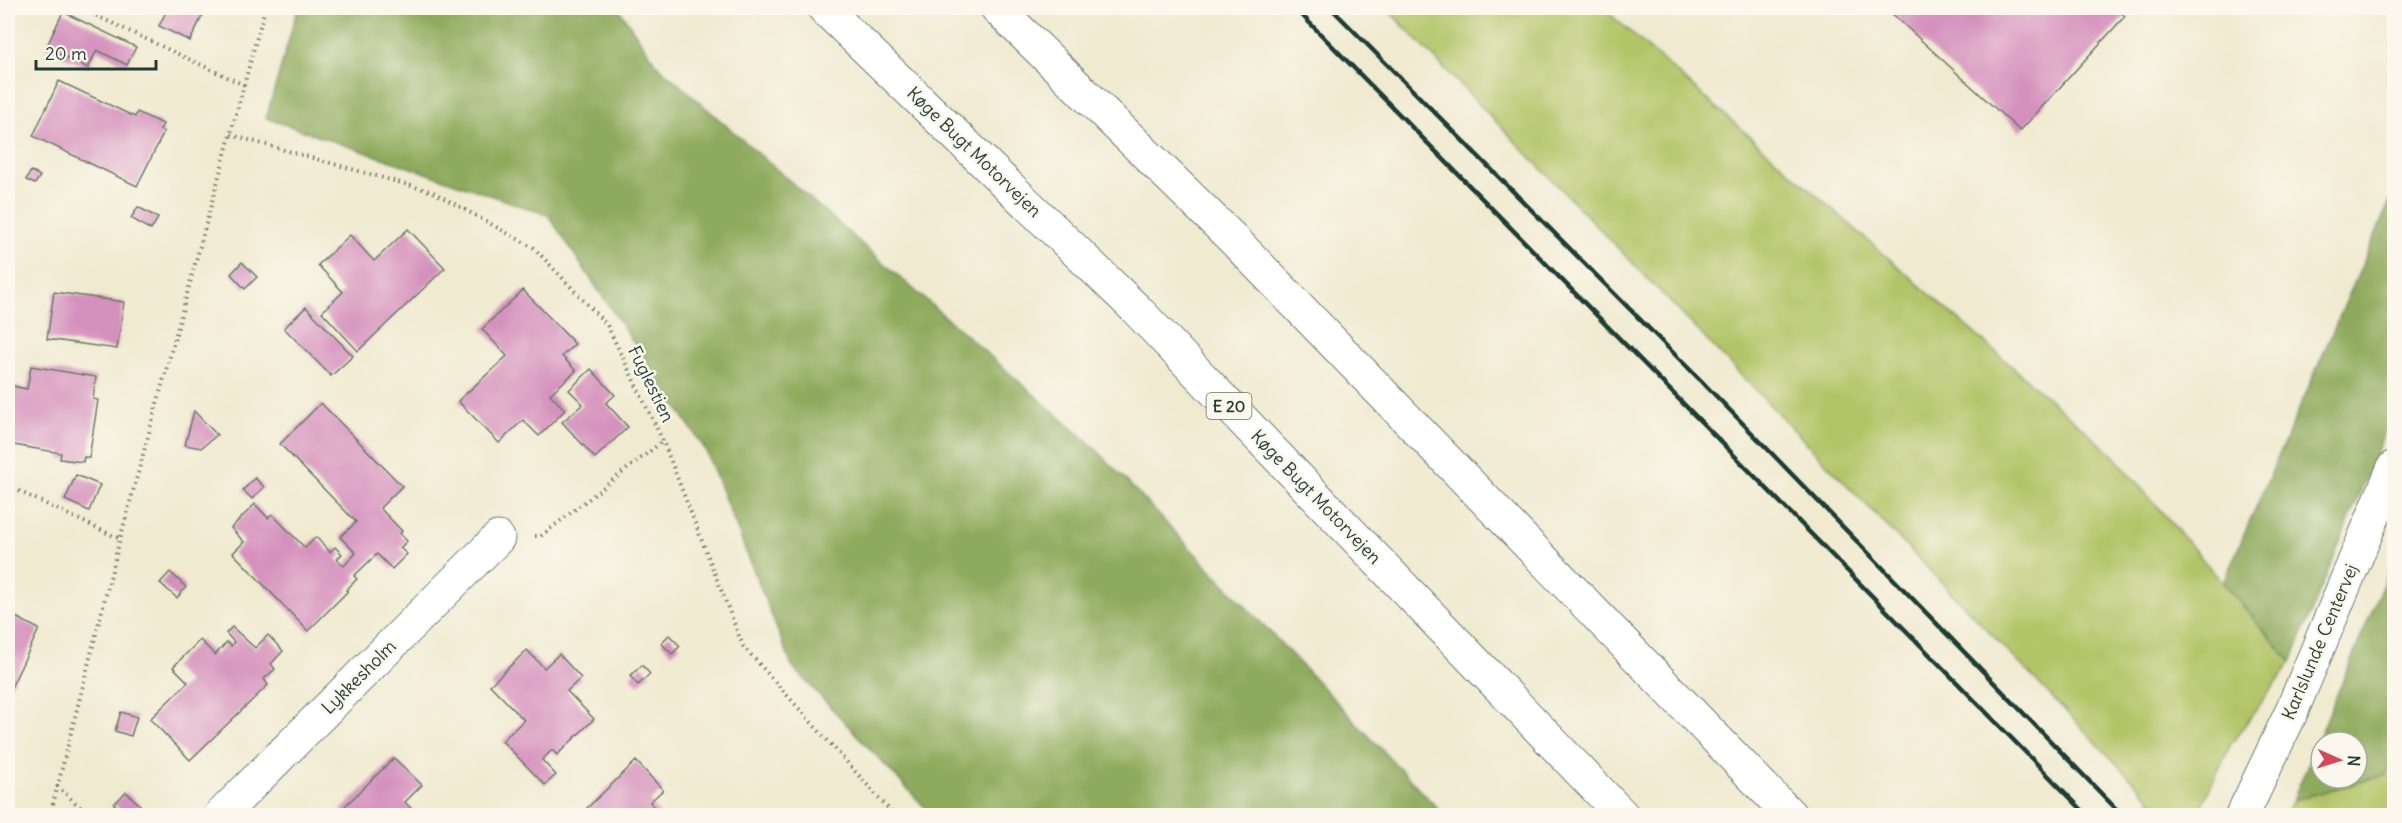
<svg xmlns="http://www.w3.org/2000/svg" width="2402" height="823" font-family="Delius,sans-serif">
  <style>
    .green { fill: #b3c467; stroke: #69804e; stroke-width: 1.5 }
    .forest { fill: #8eaa5c; stroke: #567448; stroke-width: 1.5; fill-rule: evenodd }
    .building { fill: #d591bd }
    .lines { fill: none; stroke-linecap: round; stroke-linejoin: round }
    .minor-casing { stroke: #687a6b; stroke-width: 35 }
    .highway-casing { stroke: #687a6b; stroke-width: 35 }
    .path { stroke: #687a6b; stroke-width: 4; stroke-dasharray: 1.5 4.5; stroke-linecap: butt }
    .minor { stroke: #fff; stroke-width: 33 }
    .highway { stroke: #fff; stroke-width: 33 }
    .rail { stroke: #1f3d34; stroke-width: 4.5 }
    .labels { text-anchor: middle; stroke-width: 5; stroke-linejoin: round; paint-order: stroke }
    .shield { fill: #fbf7ec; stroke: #61756b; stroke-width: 1.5 }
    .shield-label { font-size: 16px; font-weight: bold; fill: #1f3d34 }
    .street-label { font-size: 18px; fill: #1f3d34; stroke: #fbf7ec }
  </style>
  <rect width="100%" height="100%" fill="#fbf7ec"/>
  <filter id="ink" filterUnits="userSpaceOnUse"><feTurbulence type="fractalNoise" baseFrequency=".0167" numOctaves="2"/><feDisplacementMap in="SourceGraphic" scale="12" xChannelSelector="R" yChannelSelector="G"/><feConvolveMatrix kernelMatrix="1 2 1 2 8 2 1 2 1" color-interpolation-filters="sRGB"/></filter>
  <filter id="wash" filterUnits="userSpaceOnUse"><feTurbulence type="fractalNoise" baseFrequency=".008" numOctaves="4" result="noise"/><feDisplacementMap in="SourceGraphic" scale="24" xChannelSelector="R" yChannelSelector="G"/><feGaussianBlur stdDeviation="1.35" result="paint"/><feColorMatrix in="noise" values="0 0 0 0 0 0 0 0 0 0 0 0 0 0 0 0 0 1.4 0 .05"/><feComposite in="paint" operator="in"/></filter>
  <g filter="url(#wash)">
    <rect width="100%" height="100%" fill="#f0ead0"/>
    <g class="green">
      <polygon points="1386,8 1603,8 2112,454 2291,662 2231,744 2197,815 2166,815"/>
      <polygon points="2388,774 2394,782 2394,815 2285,816 2293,800"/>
    </g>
    <g class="forest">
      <polygon points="298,8 618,8 657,65 1094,447 1444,815 932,815 792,666 705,449 548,215 266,118"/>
      <polygon points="2394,192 2394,409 2291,662 2223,583"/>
      <path d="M 2394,558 L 2394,760 L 2388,774 L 2293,800 ZM 2321,742 L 2357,742 L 2357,778 L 2321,778 Z"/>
    </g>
    <g id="blocks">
      <g class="building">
        <polygon points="168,8 206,8 190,41 159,26"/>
        <polygon points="1886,8 2115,8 2125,16 2020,131"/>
        <polygon points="63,12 136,47 127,65 97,50 88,68 46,48"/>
        <polygon points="59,81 135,117 137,112 163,124 160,130 164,132 137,186 33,136"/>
        <polygon points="31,171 40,176 35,184 26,180"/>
        <polygon points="138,207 158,218 151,230 131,218"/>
        <polygon points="408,229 445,268 358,351 322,312 343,292 318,265 350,235 374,261"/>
        <polygon points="242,262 257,277 245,289 231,274"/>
        <polygon points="523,290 575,344 562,356 576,371 550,394 565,410 539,436 523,420 499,443 458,401 507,356 482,329"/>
        <polygon points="54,292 124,302 117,349 47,339"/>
        <polygon points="306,307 353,356 331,376 284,328"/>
        <polygon points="31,366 96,377 93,399 98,400 89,458 84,457 83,462 60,459 61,453 8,444 8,385 27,389"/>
        <polygon points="591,369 615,395 606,403 628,427 595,458 562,422 583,404 569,390"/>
        <polygon points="321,403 402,486 380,508 402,531 400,534 407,541 400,548 407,554 392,569 377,554 354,576 357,579 346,590 348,591 308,631 233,553 244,542 231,528 255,504 268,518 272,514 305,548 316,537 330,552 335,547 342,554 337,559 344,566 356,553 340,537 356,522 280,444"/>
        <polygon points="194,411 217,435 201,448 185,445"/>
        <polygon points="76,475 100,485 89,511 65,500"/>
        <polygon points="255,478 264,487 252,499 243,490"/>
        <polygon points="170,572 186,587 177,598 160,583"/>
        <polygon points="8,613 39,629 8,694"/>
        <polygon points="232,627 255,648 268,635 283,651 271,664 275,669 264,679 268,685 190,760 150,719 188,682 173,667 200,640 215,655 227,642 231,646 234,642 226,633"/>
        <polygon points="669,635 680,646 672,654 661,643"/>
        <polygon points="527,650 544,668 559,654 581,678 567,691 594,719 557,755 552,750 542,760 556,775 545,785 502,741 524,720 490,685"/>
        <polygon points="642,665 650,674 638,685 630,676"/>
        <polygon points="121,712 137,717 131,736 115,731"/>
        <polygon points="394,758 422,785 405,802 418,816 346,816 341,810"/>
        <polygon points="636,761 663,790 650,802 662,816 590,816 585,810"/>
        <polygon points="126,792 140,805 129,816 126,816 114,804"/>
      </g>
    </g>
  </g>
  <g filter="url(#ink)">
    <use href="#blocks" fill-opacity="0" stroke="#687a6b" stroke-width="1.5"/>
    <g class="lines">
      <g class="minor-casing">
        <g id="minor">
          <polyline points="220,816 498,538"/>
          <polyline points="2242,816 2290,715 2394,467"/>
        </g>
      </g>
      <g class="highway-casing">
        <g id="highway">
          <polyline points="824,8 1136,309 1623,816"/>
          <polyline points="997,8 1232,238 1791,816"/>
        </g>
      </g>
      <g class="path">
        <polyline points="80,8 244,85"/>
        <polyline points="231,135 433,192 534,248 607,325 663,441 743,646 895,816"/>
        <polyline points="8,486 120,539"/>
        <polyline points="535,536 541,536 663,441"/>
        <polyline points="57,786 90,816"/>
        <polyline points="50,816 120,539 265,8"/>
      </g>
      <use href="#minor" class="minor"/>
      <use href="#highway" class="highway"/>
      <g class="rail">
        <polyline points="1295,8 2088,816"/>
        <polyline points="1331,8 1721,401 2123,816"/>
      </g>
    </g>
  </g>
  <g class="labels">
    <rect class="shield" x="1206.5" y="393" width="45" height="26" rx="4.5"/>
    <g class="shield-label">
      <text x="1229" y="412">E 20</text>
    </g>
    <g class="street-label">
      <text transform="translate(974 152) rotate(44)" y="6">Køge Bugt Motorvejen</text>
      <text transform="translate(651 384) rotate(64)" y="6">Fuglestien</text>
      <text transform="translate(1316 497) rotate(46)" y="6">Køge Bugt Motorvejen</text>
      <text transform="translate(2320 642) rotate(-67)" y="6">Karlslunde Centervej</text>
      <text transform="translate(359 677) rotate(-45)" y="6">Lykkesholm</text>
    </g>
  </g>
  <rect width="2402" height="823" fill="none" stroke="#fbf7ec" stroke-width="30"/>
  <g transform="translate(2339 760) rotate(93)"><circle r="28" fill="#fbf7ec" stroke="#a3ada2" stroke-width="1.5"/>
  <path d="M0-4.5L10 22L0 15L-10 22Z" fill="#d1495b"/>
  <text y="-9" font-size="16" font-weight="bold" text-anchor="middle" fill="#1f3d34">N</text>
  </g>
  <path d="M36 60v9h120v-9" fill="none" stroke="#1f3d34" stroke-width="3"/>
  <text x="45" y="60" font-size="18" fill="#1f3d34" stroke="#fbf7ec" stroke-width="4.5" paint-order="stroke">20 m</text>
</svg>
